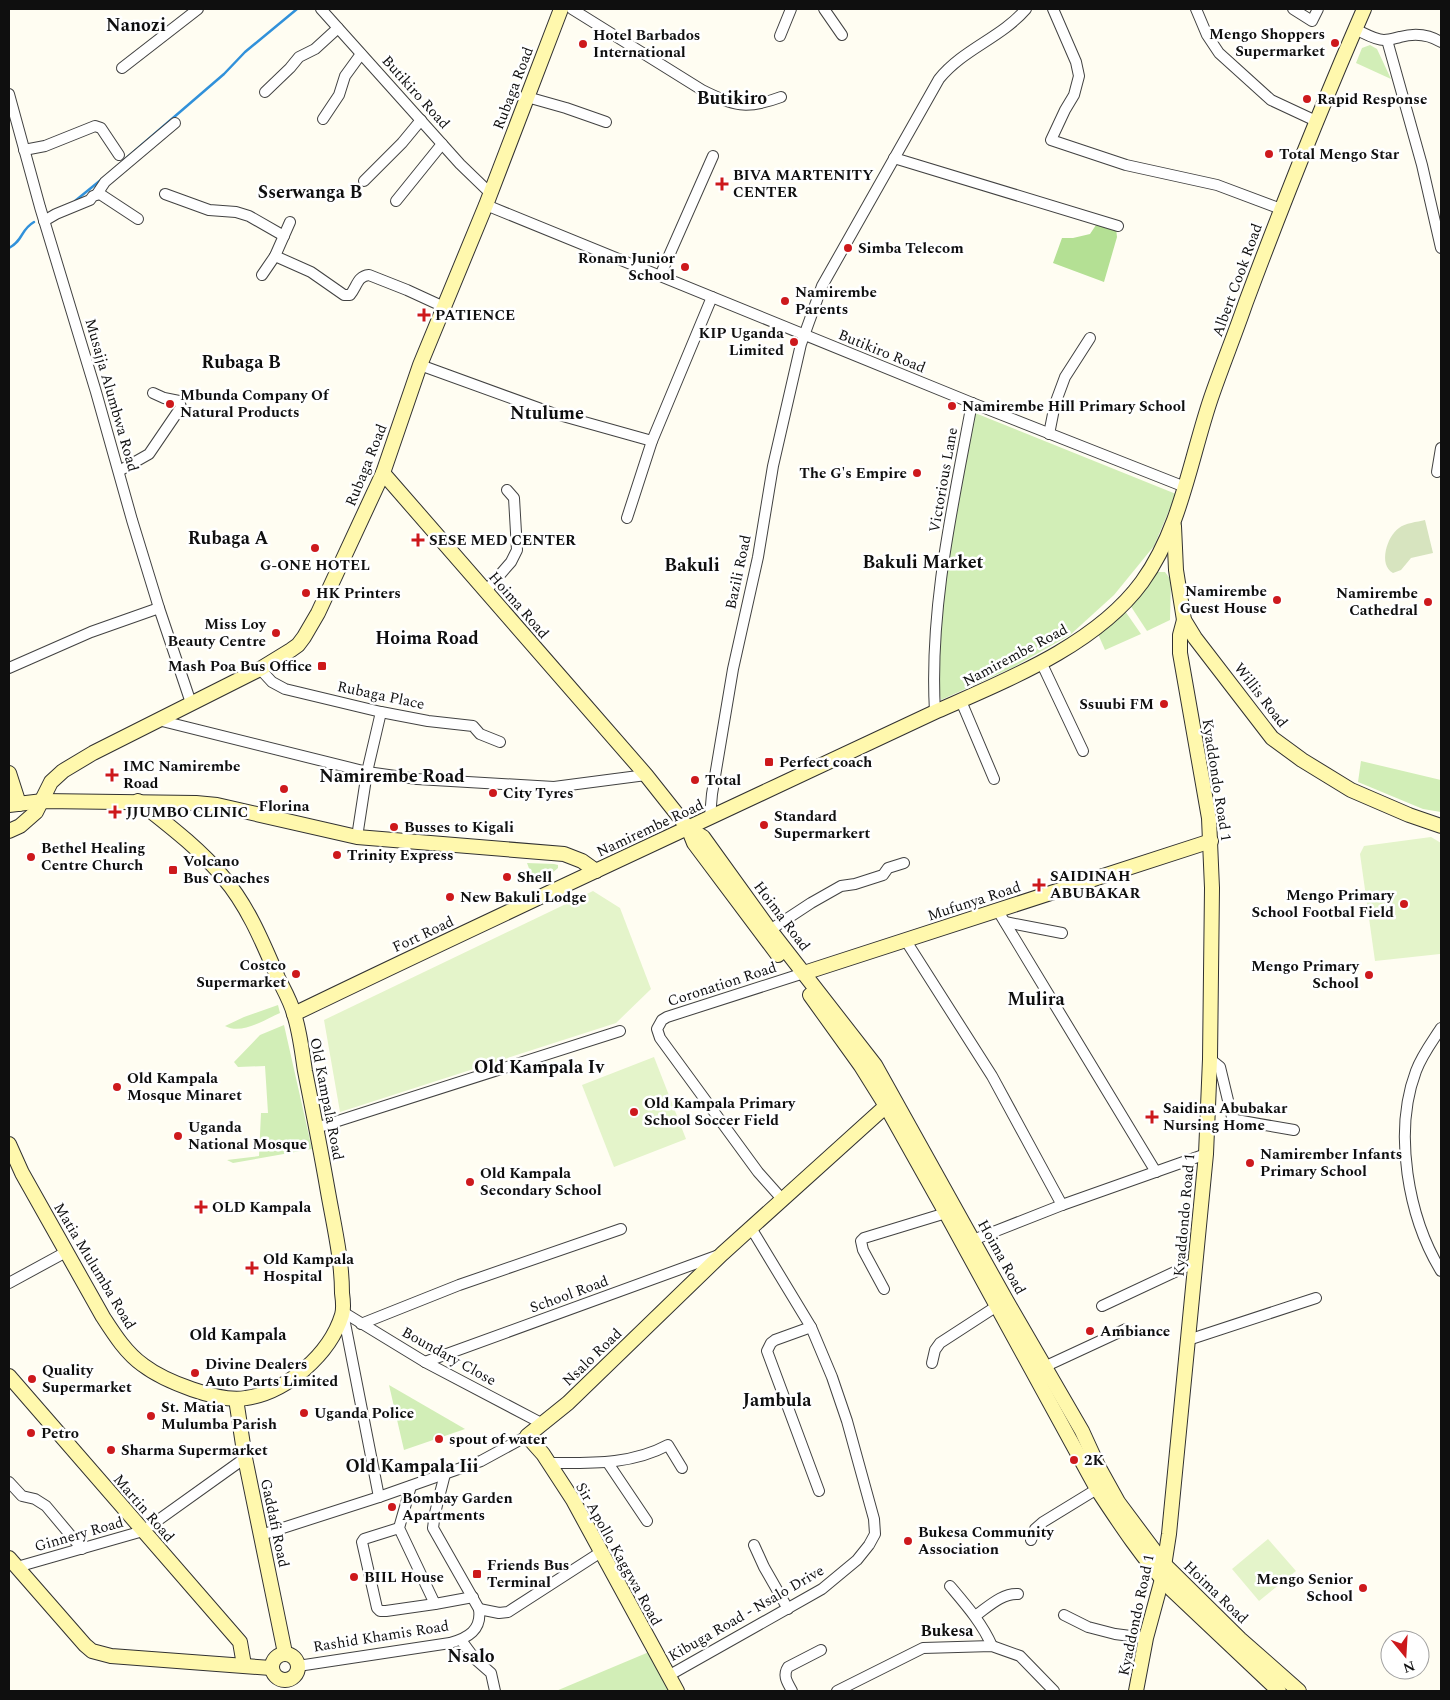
<svg xmlns="http://www.w3.org/2000/svg" width="1450" height="1700" font-family="Spectral,serif">
  <style>
    .green { fill: #d2eeb7 }
    .forest { fill: #b4e094 }
    .cemetery { fill: #d7e4bf }
    .pitch { fill: #e4f4ca }
    .lines { fill: none; stroke-linecap: round; stroke-linejoin: round }
    .stream { stroke: #3191da; stroke-width: 2.5 }
    .street-casing { stroke: #424242; stroke-width: 12 }
    .secondary-casing { stroke: #313131; stroke-width: 16 }
    .street { stroke: #fff; stroke-width: 10 }
    .secondary { stroke: #fff8ad; stroke-width: 14 }
    .poi-dot { fill: #cd191c; stroke: #fff; stroke-width: 2 }
    .labels { text-anchor: middle; stroke-width: 5; stroke-linejoin: round; paint-order: stroke }
    .poi-label { font-size: 15px; font-weight: bold; fill: #0f0f0f; stroke: #fff; text-anchor: start }
    .street-label { font-size: 15px; fill: #0f0f0f; stroke: #fff }
    .neighbourhood-label { font-size: 16px; font-weight: bold; fill: #0f0f0f; stroke: #fff }
    .quarter-label { font-size: 18px; font-weight: bold; fill: #0f0f0f; stroke: #fff }
  </style>
  <rect width="100%" height="100%" fill="#fffdf2"/>
  <g class="green">
    <polygon points="1370,45 1377,49 1391,79 1356,63 1362,48"/>
    <polygon points="975,413 1176,494 1154,546 1114,595 1070,635 1014,667 941,700 938,685 942,597"/>
    <polygon points="1157,572 1165,572 1171,580 1170,620 1147,631 1130,605"/>
    <polygon points="1125,611 1141,634 1105,650 1098,634 1113,624"/>
    <polygon points="1361,761 1441,780 1441,812 1423,809 1358,782"/>
    <polygon points="527,863 554,864 558,865 558,868 552,873 534,882"/>
    <path d="M 278,1005 L 280,1013 C 264,1020 242,1035 225,1026 L 244,1017 Z"/>
    <polygon points="284,1025 312,1149 233,1163 227,1160 259,1156 261,1113 268,1113 265,1066 238,1067 234,1062 260,1035"/>
    <polygon points="389,1385 465,1429 404,1450"/>
    <polygon points="649,1652 670,1691 556,1691"/>
  </g>
  <polygon class="forest" points="1096,225 1116,228 1117,237 1104,282 1053,263 1062,238 1073,238 1090,234"/>
  <path class="cemetery" d="M 1425,520 L 1433,553 L 1411,558 L 1401,570 L 1393,573 C 1378,565 1387,536 1399,528 C 1405,523 1417,522 1425,520 Z"/>
  <g class="pitch">
    <polygon points="1431,837 1441,843 1440,954 1375,961 1360,854 1364,846"/>
    <polygon points="593,891 620,908 651,989 616,1023 340,1112 324,1020"/>
    <polygon points="654,1057 686,1139 614,1167 582,1085"/>
    <polygon points="1268,1539 1296,1571 1259,1601 1232,1569"/>
  </g>
  <g class="lines">
    <g class="stream">
      <polyline points="123,161 224,74 245,52 297,9"/>
      <polyline points="75,201 102,179"/>
      <path d="M 9,248 C 24,240 20,230 34,222"/>
    </g>
    <g class="street-casing">
      <g id="street">
        <polyline points="321,9 460,164 490,193"/>
        <path d="M 572,9 L 702,90 C 734,106 746,110 781,97"/>
        <polyline points="824,9 842,35"/>
        <polyline points="1053,9 1076,62 1079,76 1074,95 1065,110 1051,140 1126,165 1217,185 1281,209"/>
        <polyline points="1196,9 1207,35 1219,53 1271,100 1316,121"/>
        <polyline points="1293,9 1312,21 1318,9"/>
        <path d="M 1355,29 C 1364,33 1375,40 1384,40 C 1390,40 1395,38 1400,37 C 1414,33 1428,34 1441,42"/>
        <polyline points="780,36 791,9"/>
        <polyline points="1387,40 1422,165 1441,248"/>
        <polyline points="122,68 198,9"/>
        <polyline points="265,92 290,68 299,57 315,49 338,28"/>
        <polyline points="9,94 40,207 96,392 132,520 159,608 191,703"/>
        <polyline points="527,97 566,108 606,122"/>
        <polyline points="323,119 339,95 345,76 361,54"/>
        <polyline points="24,150 45,146 95,126 101,128 119,155"/>
        <polyline points="894,158 1118,226"/>
        <polyline points="364,181 402,143 421,120"/>
        <polyline points="97,194 105,182 175,123"/>
        <polyline points="165,194 209,210 236,212 249,216 284,236"/>
        <polyline points="396,201 442,144"/>
        <polyline points="486,205 972,403 1185,487"/>
        <polyline points="44,221 56,214 90,200 93,196 100,194 138,219"/>
        <path d="M 275,256 L 311,272 L 344,295 L 350,295 C 357,287 357,276 369,275 L 407,290 L 444,307"/>
        <polyline points="262,275 275,256 290,222"/>
        <polyline points="660,276 713,156"/>
        <polyline points="420,365 552,413 652,441"/>
        <polyline points="1049,434 1055,404 1065,377 1090,338"/>
        <polyline points="119,471 149,454 181,407 179,401 164,398 153,393"/>
        <polyline points="1437,472 1441,448"/>
        <polyline points="627,518 652,441 712,297"/>
        <polyline points="485,592 511,562 517,550 514,498 507,490"/>
        <polyline points="1041,662 1083,751"/>
        <polyline points="9,668 91,632 159,608"/>
        <polyline points="260,669 272,682 285,689 381,712 428,721 473,726 480,734 500,742"/>
        <polyline points="961,701 994,779"/>
        <path d="M 935,712 C 929,608 953,505 972,403"/>
        <polyline points="158,720 367,772 417,779 554,787 646,775"/>
        <path d="M 710,817 L 712,794 L 733,669 L 758,557 L 773,466 L 801,344 L 822,286 L 939,79 C 963,49 1001,38 1026,9"/>
        <polyline points="357,837 367,772 381,712"/>
        <polyline points="998,911 1156,1172"/>
        <polyline points="1005,922 1062,933"/>
        <polyline points="770,930 811,903 841,886 855,884 883,875 888,868 904,863"/>
        <polyline points="906,941 992,1076 1062,1205"/>
        <path d="M 1441,1028 C 1432,1042 1422,1055 1416,1071 C 1393,1132 1408,1217 1441,1271"/>
        <polyline points="1210,1059 1220,1067 1232,1117 1236,1120 1294,1130"/>
        <polyline points="316,1128 620,1031"/>
        <polyline points="782,1199 758,1172 660,1038 657,1029 662,1020 667,1017 804,973"/>
        <polyline points="973,1240 1062,1205 1206,1154"/>
        <polyline points="9,1283 66,1252"/>
        <polyline points="884,1289 863,1250 861,1241 864,1238 946,1213"/>
        <polyline points="1102,1306 1196,1262"/>
        <polyline points="343,1312 425,1362 543,1424"/>
        <polyline points="343,1313 379,1497"/>
        <polyline points="361,1324 459,1285 621,1229"/>
        <polyline points="811,1327 775,1340 771,1343 767,1351 819,1491"/>
        <polyline points="1188,1340 1316,1298"/>
        <polyline points="425,1362 719,1255"/>
        <polyline points="932,1363 935,1350 940,1343 997,1306"/>
        <polyline points="1044,1367 1126,1329"/>
        <path d="M 549,1463 C 590,1463 631,1465 668,1445 L 682,1468"/>
        <polyline points="608,1463 647,1521"/>
        <polyline points="9,1482 22,1496 35,1499 46,1506 82,1549"/>
        <polyline points="411,1486 399,1528 435,1604 473,1597"/>
        <polyline points="399,1528 364,1539 362,1542 377,1608 380,1611 386,1611 435,1604"/>
        <polyline points="261,1535 379,1497 481,1461 527,1436"/>
        <polyline points="1031,1540 1035,1529 1043,1522 1097,1489"/>
        <polyline points="754,1545 764,1567 788,1609"/>
        <polyline points="17,1567 143,1531 245,1458"/>
        <path d="M 950,1586 C 966,1605 982,1623 992,1646"/>
        <polyline points="479,1609 499,1613 508,1612 601,1552"/>
        <polyline points="1064,1615 1088,1627 1115,1634 1146,1638"/>
        <path d="M 975,1616 C 988,1607 1002,1593 1018,1594"/>
        <polyline points="461,1640 475,1659 491,1673 495,1691"/>
        <path d="M 298,1666 L 450,1643 C 468,1638 482,1630 479,1609 L 433,1528 L 435,1513 L 445,1474"/>
        <polyline points="668,1676 822,1589 857,1560 869,1545 875,1534 874,1519 847,1421 832,1377 811,1327 751,1228"/>
        <path d="M 792,1691 C 788,1683 782,1676 788,1667 L 821,1650"/>
        <polyline points="837,1691 923,1648 992,1646 1020,1656 1054,1691"/>
      </g>
    </g>
    <g class="secondary-casing">
      <g id="secondary">
        <polyline points="383,473 646,775 688,828 703,837 770,930 875,1065 1006,1300 1082,1431 1098,1466 1118,1502 1165,1565 1240,1639 1299,1691"/>
        <polyline points="1174,526 1176,570 1184,620 1195,638 1272,738 1302,760 1351,790 1409,815 1441,826"/>
        <polyline points="9,773 19,804"/>
        <polyline points="9,805 43,801 196,803 217,805 357,837 564,854 582,861 596,871"/>
        <polyline points="688,828 694,843 778,955"/>
        <polyline points="9,831 20,826 36,812 51,782 63,771 93,753 260,669 291,650 298,645 304,637 318,613 383,473 420,365 486,205 561,9"/>
        <polyline points="804,973 1211,841"/>
        <path d="M 810,995 L 861,1066 L 886,1106 L 946,1213 L 1097,1489 C 1120,1524 1143,1559 1172,1590 L 1279,1691"/>
        <path d="M 294,1014 C 465,931 637,852 809,771 C 852,751 894,731 937,711 C 1007,680 1096,645 1142,582 C 1181,528 1190,460 1211,398 C 1222,366 1235,334 1246,302 C 1283,203 1322,105 1364,9"/>
        <path d="M 9,1144 L 22,1173 L 103,1317 C 114,1334 126,1353 143,1365 C 164,1381 219,1403 246,1398 C 287,1392 330,1354 342,1315 C 344,1308 343,1300 342,1293 C 342,1259 334,1226 328,1192 C 321,1152 313,1111 305,1071 C 302,1052 300,1032 294,1014 C 291,1002 284,990 278,978 C 263,943 248,906 223,877 C 199,848 167,824 138,801"/>
        <polyline points="9,1376 240,1642 244,1665"/>
        <polyline points="236,1399 245,1458 285,1653"/>
        <polyline points="9,1558 85,1645 92,1651 111,1656 271,1668"/>
        <circle cx="285" cy="1667" r="13"/>
        <polyline points="677,1691 573,1500 543,1454 527,1436 568,1403 722,1254 886,1106"/>
        <polyline points="1136,1691 1146,1638 1162,1579 1169,1534 1206,1154 1210,1059 1212,888 1209,818 1180,653 1180,635 1184,620"/>
      </g>
    </g>
    <use href="#street" class="street"/>
    <use href="#secondary" class="secondary"/>
  </g>
  <g class="poi-dot">
    <circle cx="1335" cy="43" r="5"/>
    <circle cx="583" cy="44" r="5"/>
    <circle cx="1307" cy="99" r="5"/>
    <circle cx="1269" cy="154" r="5"/>
    <path d="M719.5 176.5h5v5h5v5h-5v5h-5v-5h-5v-5h5z"/>
    <circle cx="848" cy="248" r="5"/>
    <circle cx="685" cy="267" r="5"/>
    <circle cx="785" cy="301" r="5"/>
    <path d="M421.5 307.5h5v5h5v5h-5v5h-5v-5h-5v-5h5z"/>
    <circle cx="794" cy="342" r="5"/>
    <circle cx="170" cy="404" r="5"/>
    <circle cx="952" cy="406" r="5"/>
    <circle cx="917" cy="473" r="5"/>
    <path d="M415.5 532.5h5v5h5v5h-5v5h-5v-5h-5v-5h5z"/>
    <circle cx="315" cy="548" r="5"/>
    <circle cx="306" cy="593" r="5"/>
    <circle cx="1277" cy="600" r="5"/>
    <circle cx="1428" cy="602" r="5"/>
    <circle cx="276" cy="633" r="5"/>
    <rect x="317" y="661" width="10" height="10" rx="2.5"/>
    <circle cx="1164" cy="704" r="5"/>
    <rect x="764" y="757" width="10" height="10" rx="2.5"/>
    <path d="M109.5 767.5h5v5h5v5h-5v5h-5v-5h-5v-5h5z"/>
    <circle cx="695" cy="780" r="5"/>
    <circle cx="284" cy="789" r="5"/>
    <circle cx="493" cy="793" r="5"/>
    <path d="M112.5 804.5h5v5h5v5h-5v5h-5v-5h-5v-5h5z"/>
    <circle cx="764" cy="825" r="5"/>
    <circle cx="394" cy="827" r="5"/>
    <circle cx="337" cy="855" r="5"/>
    <circle cx="31" cy="857" r="5"/>
    <rect x="168" y="865" width="10" height="10" rx="2.5"/>
    <circle cx="507" cy="877" r="5"/>
    <path d="M1036.5 877.5h5v5h5v5h-5v5h-5v-5h-5v-5h5z"/>
    <circle cx="450" cy="897" r="5"/>
    <circle cx="1404" cy="904" r="5"/>
    <circle cx="296" cy="974" r="5"/>
    <circle cx="1369" cy="975" r="5"/>
    <circle cx="117" cy="1087" r="5"/>
    <circle cx="634" cy="1112" r="5"/>
    <path d="M1149.5 1109.5h5v5h5v5h-5v5h-5v-5h-5v-5h5z"/>
    <circle cx="178" cy="1136" r="5"/>
    <circle cx="1250" cy="1163" r="5"/>
    <circle cx="470" cy="1182" r="5"/>
    <path d="M198.5 1199.5h5v5h5v5h-5v5h-5v-5h-5v-5h5z"/>
    <path d="M249.5 1260.5h5v5h5v5h-5v5h-5v-5h-5v-5h5z"/>
    <circle cx="1090" cy="1331" r="5"/>
    <circle cx="195" cy="1373" r="5"/>
    <circle cx="32" cy="1379" r="5"/>
    <circle cx="304" cy="1413" r="5"/>
    <circle cx="151" cy="1416" r="5"/>
    <circle cx="31" cy="1433" r="5"/>
    <circle cx="439" cy="1439" r="5"/>
    <circle cx="111" cy="1450" r="5"/>
    <circle cx="1074" cy="1460" r="5"/>
    <circle cx="392" cy="1507" r="5"/>
    <circle cx="908" cy="1541" r="5"/>
    <rect x="472" y="1569" width="10" height="10" rx="2.5"/>
    <circle cx="354" cy="1577" r="5"/>
    <circle cx="1363" cy="1588" r="5"/>
  </g>
  <g class="labels">
    <g class="poi-label">
      <text x="1325" y="39" text-anchor="end">Mengo Shoppers<tspan x="1325" dy="17">Supermarket</tspan></text>
      <text x="593" y="40">Hotel Barbados<tspan x="593" dy="17">International</tspan></text>
      <text x="1317" y="104">Rapid Response</text>
      <text x="1279" y="159">Total Mengo Star</text>
      <text x="733" y="180">BIVA MARTENITY<tspan x="733" dy="17">CENTER</tspan></text>
      <text x="858" y="253">Simba Telecom</text>
      <text x="675" y="263" text-anchor="end">Ronam Junior<tspan x="675" dy="17">School</tspan></text>
      <text x="795" y="297">Namirembe<tspan x="795" dy="17">Parents</tspan></text>
      <text x="435" y="320">PATIENCE</text>
      <text x="784" y="338" text-anchor="end">KIP Uganda<tspan x="784" dy="17">Limited</tspan></text>
      <text x="180" y="400">Mbunda Company Of<tspan x="180" dy="17">Natural Products</tspan></text>
      <text x="962" y="411">Namirembe Hill Primary School</text>
      <text x="907" y="478" text-anchor="end">The G's Empire</text>
      <text x="429" y="545">SESE MED CENTER</text>
      <text x="315" y="570" text-anchor="middle">G-ONE HOTEL</text>
      <text x="1267" y="596" text-anchor="end">Namirembe<tspan x="1267" dy="17">Guest House</tspan></text>
      <text x="316" y="598">HK Printers</text>
      <text x="1418" y="598" text-anchor="end">Namirembe<tspan x="1418" dy="17">Cathedral</tspan></text>
      <text x="266" y="629" text-anchor="end">Miss Loy<tspan x="266" dy="17">Beauty Centre</tspan></text>
      <text x="312" y="671" text-anchor="end">Mash Poa Bus Office</text>
      <text x="1154" y="709" text-anchor="end">Ssuubi FM</text>
      <text x="779" y="767">Perfect coach</text>
      <text x="123" y="771">IMC Namirembe<tspan x="123" dy="17">Road</tspan></text>
      <text x="705" y="785">Total</text>
      <text x="503" y="798">City Tyres</text>
      <text x="284" y="811" text-anchor="middle">Florina</text>
      <text x="126" y="817">JJUMBO CLINIC</text>
      <text x="774" y="821">Standard<tspan x="774" dy="17">Supermarkert</tspan></text>
      <text x="404" y="832">Busses to Kigali</text>
      <text x="41" y="853">Bethel Healing<tspan x="41" dy="17">Centre Church</tspan></text>
      <text x="347" y="860">Trinity Express</text>
      <text x="183" y="866">Volcano<tspan x="183" dy="17">Bus Coaches</tspan></text>
      <text x="1050" y="881">SAIDINAH<tspan x="1050" dy="17">ABUBAKAR</tspan></text>
      <text x="517" y="882">Shell</text>
      <text x="1394" y="900" text-anchor="end">Mengo Primary<tspan x="1394" dy="17">School Footbal Field</tspan></text>
      <text x="460" y="902">New Bakuli Lodge</text>
      <text x="286" y="970" text-anchor="end">Costco<tspan x="286" dy="17">Supermarket</tspan></text>
      <text x="1359" y="971" text-anchor="end">Mengo Primary<tspan x="1359" dy="17">School</tspan></text>
      <text x="127" y="1083">Old Kampala<tspan x="127" dy="17">Mosque Minaret</tspan></text>
      <text x="644" y="1108">Old Kampala Primary<tspan x="644" dy="17">School Soccer Field</tspan></text>
      <text x="1163" y="1113">Saidina Abubakar<tspan x="1163" dy="17">Nursing Home</tspan></text>
      <text x="188" y="1132">Uganda<tspan x="188" dy="17">National Mosque</tspan></text>
      <text x="1260" y="1159">Namirember Infants<tspan x="1260" dy="17">Primary School</tspan></text>
      <text x="480" y="1178">Old Kampala<tspan x="480" dy="17">Secondary School</tspan></text>
      <text x="212" y="1212">OLD Kampala</text>
      <text x="263" y="1264">Old Kampala<tspan x="263" dy="17">Hospital</tspan></text>
      <text x="1100" y="1336">Ambiance</text>
      <text x="205" y="1369">Divine Dealers<tspan x="205" dy="17">Auto Parts Limited</tspan></text>
      <text x="42" y="1375">Quality<tspan x="42" dy="17">Supermarket</tspan></text>
      <text x="161" y="1412">St. Matia<tspan x="161" dy="17">Mulumba Parish</tspan></text>
      <text x="314" y="1418">Uganda Police</text>
      <text x="41" y="1438">Petro</text>
      <text x="449" y="1444">spout of water</text>
      <text x="121" y="1455">Sharma Supermarket</text>
      <text x="1084" y="1465">2K</text>
      <text x="402" y="1503">Bombay Garden<tspan x="402" dy="17">Apartments</tspan></text>
      <text x="918" y="1537">Bukesa Community<tspan x="918" dy="17">Association</tspan></text>
      <text x="487" y="1570">Friends Bus<tspan x="487" dy="17">Terminal</tspan></text>
      <text x="364" y="1582">BIIL House</text>
      <text x="1353" y="1584" text-anchor="end">Mengo Senior<tspan x="1353" dy="17">School</tspan></text>
    </g>
    <g class="street-label">
      <text transform="translate(513 88) rotate(-69)" y="5">Rubaga Road</text>
      <text transform="translate(416 92) rotate(48)" y="5">Butikiro Road</text>
      <text transform="translate(1237 280) rotate(-70)" y="5">Albert Cook Road</text>
      <text transform="translate(882 351) rotate(22)" y="5">Butikiro Road</text>
      <text transform="translate(112 395) rotate(74)" y="5">Musajja Alumbwa Road</text>
      <text transform="translate(366 465) rotate(-68)" y="5">Rubaga Road</text>
      <text transform="translate(943 480) rotate(-80)" y="5">Victorious Lane</text>
      <text transform="translate(738 572) rotate(-78)" y="5">Bazili Road</text>
      <text transform="translate(519 605) rotate(49)" y="5">Hoima Road</text>
      <text transform="translate(1015 655) rotate(-28)" y="5">Namirembe Road</text>
      <text transform="translate(381 695) rotate(12)" y="5">Rubaga Place</text>
      <text transform="translate(1261 695) rotate(52)" y="5">Willis Road</text>
      <text transform="translate(1217 780) rotate(81)" y="5">Kyaddondo Road 1</text>
      <text transform="translate(650 828) rotate(-25)" y="5">Namirembe Road</text>
      <text transform="translate(974 901) rotate(-18)" y="5">Mufunya Road</text>
      <text transform="translate(782 916) rotate(53)" y="5">Hoima Road</text>
      <text transform="translate(423 934) rotate(-25)" y="5">Fort Road</text>
      <text transform="translate(722 984) rotate(-18)" y="5">Coronation Road</text>
      <text transform="translate(327 1099) rotate(79)" y="5">Old Kampala Road</text>
      <text transform="translate(1184 1215) rotate(-85)" y="5">Kyaddondo Road 1</text>
      <text transform="translate(1002 1257) rotate(61)" y="5">Hoima Road</text>
      <text transform="translate(95 1266) rotate(59)" y="5">Matia Mulumba Road</text>
      <text transform="translate(569 1294) rotate(-20)" y="5">School Road</text>
      <text transform="translate(449 1356) rotate(29)" y="5">Boundary Close</text>
      <text transform="translate(592 1357) rotate(-44)" y="5">Nsalo Road</text>
      <text transform="translate(144 1508) rotate(49)" y="5">Martin Road</text>
      <text transform="translate(275 1523) rotate(78)" y="5">Gaddafi Road</text>
      <text transform="translate(79 1534) rotate(-16)" y="5">Ginnery Road</text>
      <text transform="translate(619 1554) rotate(61)" y="5">Sir Apollo Kaggwa Road</text>
      <text transform="translate(1216 1592) rotate(44)" y="5">Hoima Road</text>
      <text transform="translate(746 1613) rotate(-30)" y="5">Kibuga Road - Nsalo Drive</text>
      <text transform="translate(1136 1615) rotate(-78)" y="5">Kyaddondo Road 1</text>
      <text transform="translate(381 1636) rotate(-9)" y="5">Rashid Khamis Road</text>
    </g>
    <g class="neighbourhood-label">
      <text x="238" y="1340">Old Kampala</text>
      <text x="947" y="1636">Bukesa</text>
    </g>
    <g class="quarter-label">
      <text x="136" y="31">Nanozi</text>
      <text x="732" y="104">Butikiro</text>
      <text x="310" y="198">Sserwanga B</text>
      <text x="241" y="368">Rubaga B</text>
      <text x="547" y="419">Ntulume</text>
      <text x="228" y="544">Rubaga A</text>
      <text x="923" y="568">Bakuli Market</text>
      <text x="692" y="571">Bakuli</text>
      <text x="427" y="644">Hoima Road</text>
      <text x="392" y="782">Namirembe Road</text>
      <text x="1036" y="1005">Mulira</text>
      <text x="539" y="1073">Old Kampala Iv</text>
      <text x="777" y="1406">Jambula</text>
      <text x="412" y="1472">Old Kampala Iii</text>
      <text x="471" y="1662">Nsalo</text>
    </g>
  </g>
  <rect width="1450" height="1700" fill="none" stroke="#0f0f0f" stroke-width="20"/>
  <g transform="translate(1405 1655) rotate(162)"><circle r="24" fill="#ffffff" stroke="#9f9f9f"/>
  <path d="M0-4L9 19L0 12L-9 19Z" fill="#cd191c"/>
  <text y="-8" font-size="14" font-weight="bold" text-anchor="middle" fill="#0f0f0f">N</text>
  </g>
</svg>
